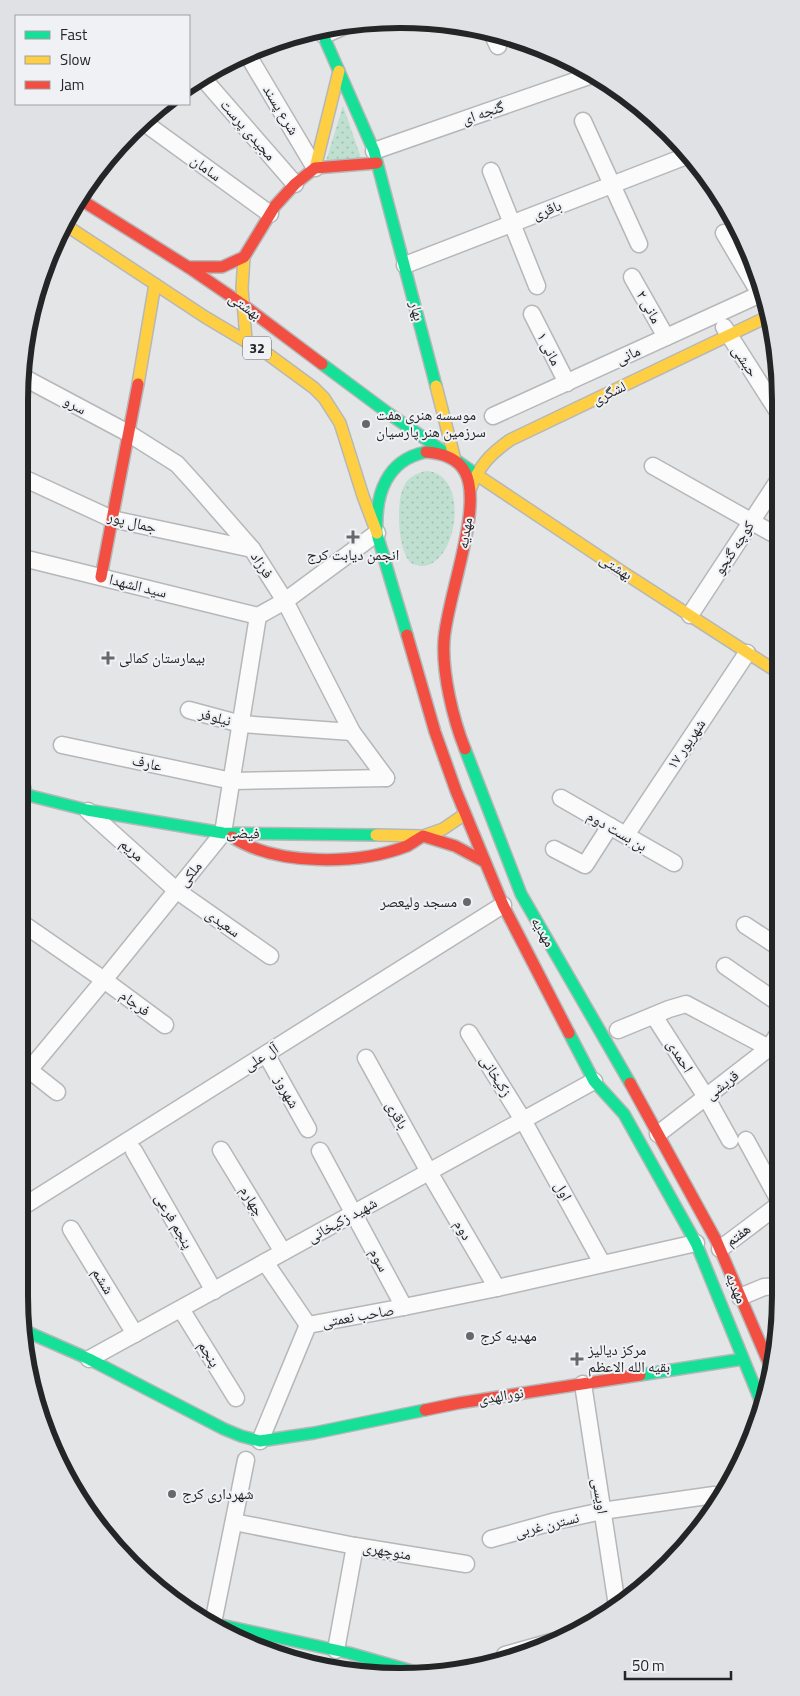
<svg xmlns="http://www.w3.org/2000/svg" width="800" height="1696" font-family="'Titillium Web','Noto Naskh Arabic',sans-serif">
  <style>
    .grass { fill: url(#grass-dots) }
    .forest { fill: url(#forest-firs) }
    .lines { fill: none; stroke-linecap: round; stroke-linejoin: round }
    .street-casing { stroke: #b6b7b9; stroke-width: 19 }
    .fast-casing { stroke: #b6b7b9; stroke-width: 14 }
    .slow-casing { stroke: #b6b7b9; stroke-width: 14 }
    .jam-casing { stroke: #b6b7b9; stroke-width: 14 }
    .street { stroke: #fbfbfb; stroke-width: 16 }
    .fast { stroke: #16e098; stroke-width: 11 }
    .slow { stroke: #ffcf43; stroke-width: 11 }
    .jam { stroke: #f24e42; stroke-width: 11 }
    .poi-dot { fill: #67686a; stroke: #eff1f5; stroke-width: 2 }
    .labels { text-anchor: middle; stroke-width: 4; stroke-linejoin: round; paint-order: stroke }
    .shield { fill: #eff1f5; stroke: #616264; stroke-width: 1 }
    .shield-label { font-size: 14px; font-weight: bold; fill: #242526 }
    .street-label { font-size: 15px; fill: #242526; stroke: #eff1f5 }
    .poi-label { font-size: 15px; fill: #242526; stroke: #eff1f5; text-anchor: start }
    .rim { fill: none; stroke: #242526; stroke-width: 6 }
  </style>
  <defs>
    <pattern id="grass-dots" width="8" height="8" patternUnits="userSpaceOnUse" patternTransform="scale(1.25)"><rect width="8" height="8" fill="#bfdfd1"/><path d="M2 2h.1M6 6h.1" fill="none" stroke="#a4bfb3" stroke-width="1.8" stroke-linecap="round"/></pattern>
    <pattern id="forest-firs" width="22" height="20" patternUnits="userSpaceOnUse" patternTransform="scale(1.25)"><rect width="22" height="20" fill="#a0ccba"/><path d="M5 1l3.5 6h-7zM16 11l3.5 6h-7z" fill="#8aafa0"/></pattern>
  </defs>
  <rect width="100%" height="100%" fill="#e3e5e7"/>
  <g class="grass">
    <polygon points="343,106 361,158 325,164"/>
    <path d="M 426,471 C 472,473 457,568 421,566 C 419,566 413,564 411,563 C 397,550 396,501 404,486 C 408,477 417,473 426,471 Z"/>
  </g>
  <polygon class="forest" points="231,1636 384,1672 325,1670 254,1648"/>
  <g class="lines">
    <g class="street-casing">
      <g id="street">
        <polyline points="491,31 498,46"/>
        <polyline points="324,35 349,24"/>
        <polyline points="246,52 315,168"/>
        <polyline points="201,76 295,184"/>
        <polyline points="142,121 270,214"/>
        <polyline points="583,121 639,244"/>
        <polyline points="374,151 592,75"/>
        <polyline points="491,171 537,286"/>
        <polyline points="724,233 760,294"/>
        <polyline points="405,265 689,155"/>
        <polyline points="632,277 666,337"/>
        <polyline points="532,314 567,383"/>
        <polyline points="724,327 778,412"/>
        <polyline points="21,376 128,433 177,464 196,485 252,549 285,601 352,732 386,778"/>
        <polyline points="493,416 763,293"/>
        <polyline points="653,466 779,537"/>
        <polyline points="19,476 112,519 252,549"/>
        <polyline points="19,557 258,616"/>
        <polyline points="690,615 778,481"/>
        <polyline points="258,616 285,601 377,533"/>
        <polyline points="189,710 241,724 352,732"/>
        <polyline points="62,745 232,781 386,778"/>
        <polyline points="19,776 24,795"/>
        <polyline points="561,798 674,863"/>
        <polyline points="88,811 176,890 270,956"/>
        <polyline points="626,835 747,653"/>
        <polyline points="554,849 585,865 610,826"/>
        <polyline points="19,921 104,980 165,1025"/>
        <polyline points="745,925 780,948"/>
        <polyline points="725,966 780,1004"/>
        <polyline points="654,1016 706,1097 730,1140"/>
        <polyline points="618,1030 669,1009 686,1004 769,1048"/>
        <polyline points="469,1033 523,1120 602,1263"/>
        <polyline points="266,1054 308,1129"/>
        <polyline points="366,1058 429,1172 497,1288"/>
        <polyline points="19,1062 57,1092"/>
        <polyline points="19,1085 30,1069 104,980 223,833 258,616"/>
        <polyline points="658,1134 769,1048 780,1031"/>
        <polyline points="746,1140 781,1204"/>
        <polyline points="221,1150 283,1252"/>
        <polyline points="134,1151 214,1291"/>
        <polyline points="320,1151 404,1307"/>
        <polyline points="19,1209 503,905"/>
        <polyline points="71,1229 135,1334"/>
        <polyline points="720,1249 781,1203"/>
        <polyline points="265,1262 308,1325"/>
        <polyline points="740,1297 764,1287 781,1286"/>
        <polyline points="181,1309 236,1398"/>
        <polyline points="89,1359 594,1081"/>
        <polyline points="583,1384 616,1599 616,1608"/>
        <polyline points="260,1441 308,1325 404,1307 497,1288 696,1243"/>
        <polyline points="234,1522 355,1546"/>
        <polyline points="491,1539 556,1521 602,1511 714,1495"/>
        <polyline points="213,1623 246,1460"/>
        <polyline points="336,1650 355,1546 466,1564"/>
        <polyline points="505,1655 569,1637"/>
      </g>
    </g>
    <g class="fast-casing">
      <g id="fast">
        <polyline points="320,28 374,151 436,386"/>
        <polyline points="322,364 388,413 480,477"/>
        <path d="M 407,635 C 400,611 392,586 385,561 C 383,552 378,541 377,532 C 375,495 386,460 426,452"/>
        <polyline points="465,749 521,894 630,1083"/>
        <polyline points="19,793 87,810 223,833 376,835"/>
        <polyline points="569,1033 594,1081 624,1114 696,1243 763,1407"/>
        <polyline points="25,1331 89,1359 224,1429 241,1436 260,1441 314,1433 425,1410"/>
        <polyline points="640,1375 743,1359"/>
        <polyline points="203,1621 349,1653 419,1673"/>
      </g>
    </g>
    <g class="slow-casing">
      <g id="slow">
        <polyline points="315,168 339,71"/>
        <polyline points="64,224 205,317 269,355 314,388 324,398 340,423 363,496 377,533"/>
        <polyline points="244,257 242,288 246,340"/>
        <polyline points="138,384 155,284"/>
        <polyline points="436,386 455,460"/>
        <polyline points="480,477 621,571 779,673"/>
        <path d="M 470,490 C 479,466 489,455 510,440 L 769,316"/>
        <polyline points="376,835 423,836 443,829 465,814"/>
      </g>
    </g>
    <g class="jam-casing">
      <g id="jam">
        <polyline points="78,198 188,267 242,304 322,364"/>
        <polyline points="188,267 222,267 244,257 275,206 295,184 315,168 377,163"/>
        <path d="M 426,452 C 441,453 457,457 465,472 C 484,506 446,600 444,641 C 442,673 453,719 465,749"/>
        <polyline points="101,577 138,384"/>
        <polyline points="407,635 435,732 456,791 503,905 569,1033"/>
        <path d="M 232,837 C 277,866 358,865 407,846 C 412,843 418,839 423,836 L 455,846 L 485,862"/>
        <polyline points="630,1083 716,1240 773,1373"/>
        <polyline points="425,1410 459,1403 640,1375"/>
      </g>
    </g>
    <use href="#street" class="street"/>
    <use href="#fast" class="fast"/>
    <use href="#slow" class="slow"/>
    <use href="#jam" class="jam"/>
  </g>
  <g class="poi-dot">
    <circle cx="366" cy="424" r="5"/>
    <path d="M350.5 529.5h5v5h5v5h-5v5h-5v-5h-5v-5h5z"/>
    <path d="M105.5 650.5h5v5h5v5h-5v5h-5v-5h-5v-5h5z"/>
    <circle cx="467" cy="902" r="5"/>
    <circle cx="470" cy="1336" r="5"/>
    <path d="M574.5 1351.5h5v5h5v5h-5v5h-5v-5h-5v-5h5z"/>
    <circle cx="172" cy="1494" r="5"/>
  </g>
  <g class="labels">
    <rect class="shield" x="243" y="336.5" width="28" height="23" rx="4"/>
    <g class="shield-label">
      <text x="257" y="353">32</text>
    </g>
    <g class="street-label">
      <text transform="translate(281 110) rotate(59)" y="5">شرع پسند</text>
      <text transform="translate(483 113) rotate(-19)" y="5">گنجه ای</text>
      <text transform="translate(248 130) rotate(49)" y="5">مجیدی پرست</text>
      <text transform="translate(206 168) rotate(36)" y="5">سامان</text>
      <text transform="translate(547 210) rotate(-21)" y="5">باقری</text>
      <text transform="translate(245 306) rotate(35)" y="5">بهشتى</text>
      <text transform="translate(649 307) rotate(61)" y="5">مانی ۲</text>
      <text transform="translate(417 311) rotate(76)" y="5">بهار</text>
      <text transform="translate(549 349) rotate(63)" y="5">مانی ۱</text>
      <text transform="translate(628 355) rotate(-25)" y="5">مانی</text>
      <text transform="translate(745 361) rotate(57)" y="5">حبشی</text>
      <text transform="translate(609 393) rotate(-26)" y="5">لشگری</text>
      <text transform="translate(75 405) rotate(28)" y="5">سرو</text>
      <text transform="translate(132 522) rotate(14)" y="5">جمال پور</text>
      <text transform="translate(465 533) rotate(-81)" y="5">مهدیه</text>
      <text transform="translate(734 548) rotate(-57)" y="5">کوچه گنجو</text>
      <text transform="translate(262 565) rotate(57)" y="5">فرزاد</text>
      <text transform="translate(616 567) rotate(33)" y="5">بهشتی</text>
      <text transform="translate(138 586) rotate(14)" y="5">سید الشهدا</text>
      <text transform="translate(215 717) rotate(15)" y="5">نیلوفر</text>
      <text transform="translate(686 744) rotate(-56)" y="5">۱۷ شهریور</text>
      <text transform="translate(147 763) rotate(12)" y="5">عارف</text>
      <text transform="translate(617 831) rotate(30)" y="5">بن بست دوم</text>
      <text transform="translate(243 833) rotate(2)" y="5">فیضی</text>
      <text transform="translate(132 850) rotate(42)" y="5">مریم</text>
      <text transform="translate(190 874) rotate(-50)" y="5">ملکی</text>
      <text transform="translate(223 923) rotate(35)" y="5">سعیدی</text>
      <text transform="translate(543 932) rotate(60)" y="5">مهدیه</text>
      <text transform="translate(135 1003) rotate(36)" y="5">فرجام</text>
      <text transform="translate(680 1056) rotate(58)" y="5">احمدی</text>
      <text transform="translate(261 1057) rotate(-32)" y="5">آل علی</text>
      <text transform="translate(496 1076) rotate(58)" y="5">زکیخانی</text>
      <text transform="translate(722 1085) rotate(-38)" y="5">قریشی</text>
      <text transform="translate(287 1092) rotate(61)" y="5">شهروز</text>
      <text transform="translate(397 1115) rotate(61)" y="5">باقری</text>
      <text transform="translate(563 1191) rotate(61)" y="5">اول</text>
      <text transform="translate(252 1201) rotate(59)" y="5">چهارم</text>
      <text transform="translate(342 1220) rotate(-29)" y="5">شهید زکیخانی</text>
      <text transform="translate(174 1221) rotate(60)" y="5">پنجم فرعی</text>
      <text transform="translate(463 1230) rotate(59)" y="5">دوم</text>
      <text transform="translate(738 1235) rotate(-37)" y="5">هفتم</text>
      <text transform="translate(379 1260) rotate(62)" y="5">سوم</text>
      <text transform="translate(103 1281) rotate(59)" y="5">ششم</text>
      <text transform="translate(736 1288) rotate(67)" y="5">مهدیه</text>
      <text transform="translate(358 1316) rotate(-10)" y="5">صاحب نعمتی</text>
      <text transform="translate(209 1354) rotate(58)" y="5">پنجم</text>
      <text transform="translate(501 1396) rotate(-9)" y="5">نورالهدی</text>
      <text transform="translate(600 1496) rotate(81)" y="5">اویسی</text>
      <text transform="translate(547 1525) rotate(-14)" y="5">نسترن غربی</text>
      <text transform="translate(387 1551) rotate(10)" y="5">منوچهری</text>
    </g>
    <g class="poi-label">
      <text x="376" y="420">موسسه هنری هفت<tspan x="376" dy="17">سرزمین هنر پارسیان</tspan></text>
      <text x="353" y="560" text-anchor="middle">انجمن دیابت کرج</text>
      <text x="119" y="663">بیمارستان کمالی</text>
      <text x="457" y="907" text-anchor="end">مسجد ولیعصر</text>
      <text x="480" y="1341">مهدیه کرج</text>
      <text x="588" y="1355">مرکز دیالیز<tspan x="588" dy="17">بقیه الله الاعظم</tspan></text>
      <text x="182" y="1499">شهرداری کرج</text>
    </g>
  </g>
  <path d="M0 0H800V1696H0ZM400 28H400A372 372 0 0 1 772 400V1296A372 372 0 0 1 400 1668H400A372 372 0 0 1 28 1296V400A372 372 0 0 1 400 28Z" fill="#dfe1e4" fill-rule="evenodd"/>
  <path class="rim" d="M400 28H400A372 372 0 0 1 772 400V1296A372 372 0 0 1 400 1668H400A372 372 0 0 1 28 1296V400A372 372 0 0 1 400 28Z"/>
  <rect x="15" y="15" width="175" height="90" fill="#eff1f5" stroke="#9e9fa2"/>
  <rect x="25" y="31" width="25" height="8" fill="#16e098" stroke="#9e9fa2"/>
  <text x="60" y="40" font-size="15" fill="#242526">Fast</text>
  <rect x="25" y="56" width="25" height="8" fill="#ffcf43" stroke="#9e9fa2"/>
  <text x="60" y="65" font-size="15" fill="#242526">Slow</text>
  <rect x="25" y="81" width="25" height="8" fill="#f24e42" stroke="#9e9fa2"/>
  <text x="60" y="90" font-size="15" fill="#242526">Jam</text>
  <path d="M625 1671v8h106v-8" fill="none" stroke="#242526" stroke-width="2.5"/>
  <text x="632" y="1671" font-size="15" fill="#242526" stroke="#eff1f5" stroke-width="4" paint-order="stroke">50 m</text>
</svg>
